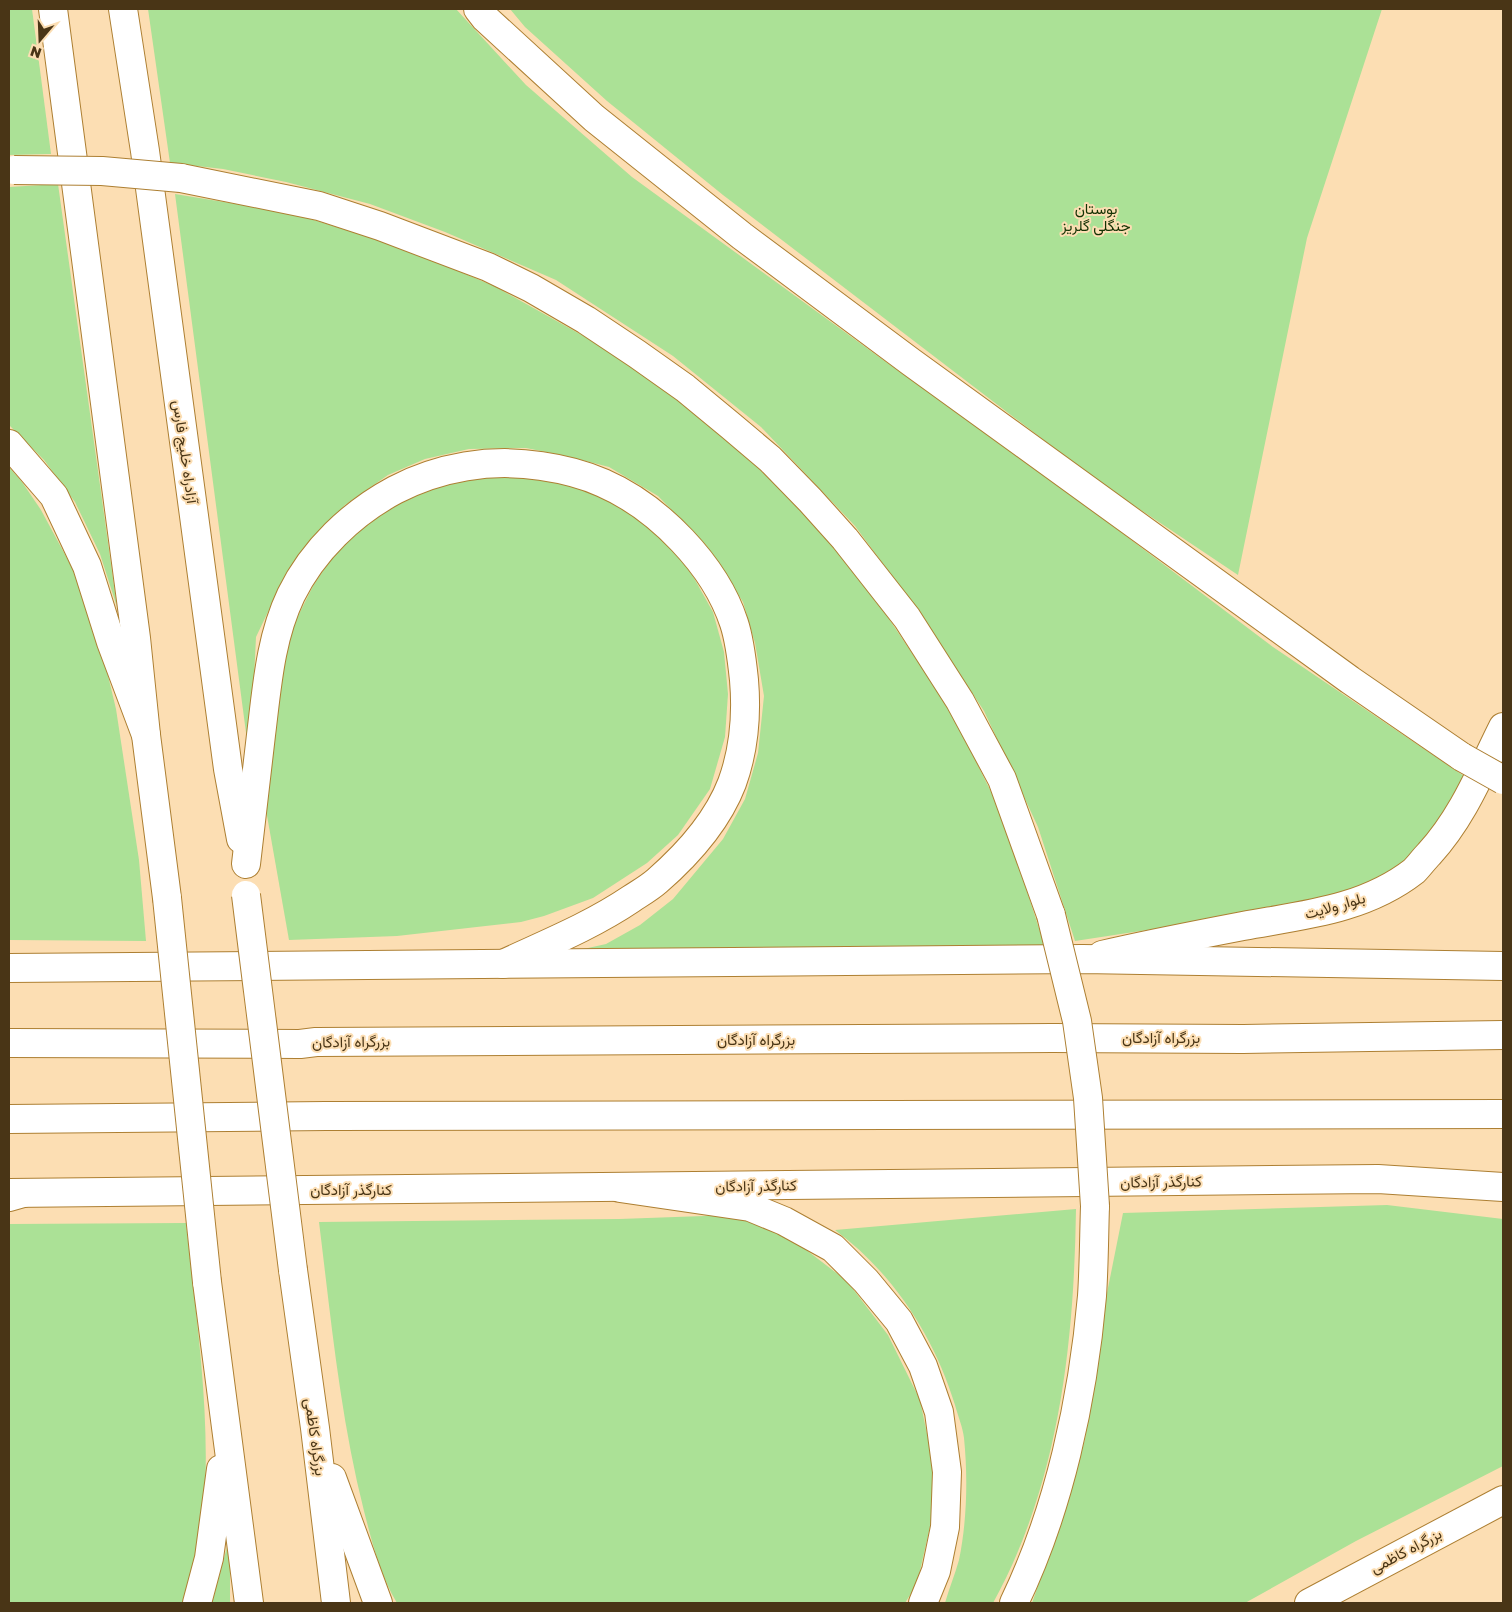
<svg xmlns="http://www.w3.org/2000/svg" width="1512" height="1612" font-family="'Golos Text',Vazirmatn,sans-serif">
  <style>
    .green { fill: #abe196 }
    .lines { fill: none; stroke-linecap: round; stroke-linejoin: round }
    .minor-casing { stroke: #ad7f32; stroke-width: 30 }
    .major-casing { stroke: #ad7f32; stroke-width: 30 }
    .highway-casing { stroke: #ad7f32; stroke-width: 30 }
    .minor { stroke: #fff; stroke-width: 28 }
    .major { stroke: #fff; stroke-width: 28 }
    .highway { stroke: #fff; stroke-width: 28 }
    .highway-bridge-casing { stroke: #ad7f32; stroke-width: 30; stroke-linecap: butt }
    .highway-bridge { stroke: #fff; stroke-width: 28 }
    .labels { text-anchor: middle; stroke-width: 4; stroke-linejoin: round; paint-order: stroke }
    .park-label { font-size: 15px; fill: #143204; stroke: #fcdeb3 }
    .street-label { font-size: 15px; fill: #493516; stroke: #fcdeb3 }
  </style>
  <rect width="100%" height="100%" fill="#fcdeb3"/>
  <g class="green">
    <polygon points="9,9 32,9 51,154 9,155"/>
    <polygon points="148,9 456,9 526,85 632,177 886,362 1032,465 1273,647 1473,782 1442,829 1391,873 1351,893 1226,918 1075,941 1038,827 984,711 925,621 855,526 761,427 673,356 556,280 445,232 370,204 286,182 223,169 170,163"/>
    <polygon points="510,9 1382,9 1307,238 1238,575 1096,480 723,195 607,101 525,27"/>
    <polygon points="58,184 117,607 100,554 75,502 44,460 9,425 9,187"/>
    <polygon points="175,194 291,213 398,246 494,286 596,343 676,397 748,458 813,522 883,610 951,711 1002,814 1046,950 561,954 606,944 640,925 673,899 723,839 745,799 758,753 764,696 755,643 743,602 706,545 658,496 609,467 566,456 526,448 469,449 425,459 388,475 345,505 311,545 278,591 256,637 250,763"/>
    <polygon points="9,467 22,482 41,510 75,573 99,638 116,709 139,860 146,941 9,940"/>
    <polygon points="514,473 568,483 614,502 670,543 694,578 713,612 724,652 728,694 725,737 710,789 678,835 647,863 593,898 544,916 521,922 397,936 289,940 263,793 274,715 293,626 313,586 337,550 369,520 410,495 458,480"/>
    <polygon points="1387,1205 1503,1219 1503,1466 1356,1541 1245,1603 1032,1603 1071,1491 1085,1439 1107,1293 1123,1213"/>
    <path d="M 1076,1209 C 1074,1345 1059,1483 993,1603 L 945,1603 C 949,1589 955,1574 959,1560 C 967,1521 968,1478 964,1438 C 963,1428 958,1416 955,1405 C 934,1336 893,1273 835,1230 Z"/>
    <path d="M 732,1215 L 762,1226 L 801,1246 L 847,1281 L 888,1335 L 920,1400 L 932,1458 L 932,1518 L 917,1584 L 905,1603 L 397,1603 C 380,1575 372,1542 364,1511 C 340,1416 331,1319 319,1222 L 619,1219 Z"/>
    <path d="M 186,1223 C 196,1317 211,1413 204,1507 C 202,1540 193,1572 184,1603 L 9,1603 L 9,1224 Z"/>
    <polygon points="230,1536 230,1603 212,1603"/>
  </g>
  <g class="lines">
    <g class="minor-casing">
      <path id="minor" d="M 1102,955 C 1149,944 1196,935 1243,926 C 1303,915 1364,910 1414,871 C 1419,866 1424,859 1429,854 C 1463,817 1481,771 1503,727"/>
    </g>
    <g class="major-casing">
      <g id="major">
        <polyline points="9,968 1083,959 1503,966"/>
        <polyline points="9,1193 1378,1179 1503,1187"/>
      </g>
    </g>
    <g class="highway-casing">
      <g id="highway">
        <polyline points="53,9 136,638 146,735"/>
        <polyline points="123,9 145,151 228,769 241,839"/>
        <polyline points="478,9 485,18 594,118 742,236 911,362 1350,680 1462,757"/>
        <polyline points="181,178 319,206 380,226 488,267 531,288 586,320 637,354 685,388 731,426 770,459 810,500 845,539 907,618 960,701 1002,779 1051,915"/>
        <polyline points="9,444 54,496 87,566 111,642 146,735 167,898"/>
        <path d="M 246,864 C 251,821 256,778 261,735 C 267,687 270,639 291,595 C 313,550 352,513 395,490 C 439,467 491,458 541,466 C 562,469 583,474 603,483 C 658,507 715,565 734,623 C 740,641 742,661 744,680 C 747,715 744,750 732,783 C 717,822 688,854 657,881 C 649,888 640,893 631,899 C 591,926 546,944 503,964"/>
        <polyline points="9,1043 300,1044 316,1042 1052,1038 1243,1039 1503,1035"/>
        <polyline points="9,1119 326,1116 1503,1114"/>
        <polyline points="620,1188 750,1207 784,1221 833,1248 866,1281 899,1321 923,1366 939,1412 947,1472 945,1527 936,1571 923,1603"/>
        <polyline points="9,1197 23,1193"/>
        <polyline points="293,1270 315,1428 336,1603"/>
        <polyline points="207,1282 249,1603"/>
        <polyline points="332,1478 378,1603"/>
        <polyline points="197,1603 209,1558 221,1469"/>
        <path d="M 1014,1603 C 1059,1510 1083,1399 1092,1296 C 1094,1266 1094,1236 1095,1206"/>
        <polyline points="1309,1603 1503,1500"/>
      </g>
    </g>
    <use href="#minor" class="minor"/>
    <use href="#major" class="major"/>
    <use href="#highway" class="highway"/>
    <g class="highway-bridge-casing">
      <g id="highway-bridge">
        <polyline points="14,170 102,171 181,178"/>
        <polyline points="1462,757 1503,780"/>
        <polyline points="246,895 293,1270"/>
        <polyline points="167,898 207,1282"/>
        <polyline points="1051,915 1077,1021 1088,1098 1095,1206"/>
      </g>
    </g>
    <use href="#highway-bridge" class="highway-bridge"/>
  </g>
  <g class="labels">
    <g class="park-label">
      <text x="1096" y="214">بوستان<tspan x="1096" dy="17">جنگلی گلریز</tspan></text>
    </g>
    <g class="street-label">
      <text transform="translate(185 452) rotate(82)" y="5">آزادراه خلیج فارس</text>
      <text transform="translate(1335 906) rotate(-16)" y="5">بلوار ولایت</text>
      <text x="1161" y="1043">بزرگراه آزادگان</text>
      <text x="756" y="1045">بزرگراه آزادگان</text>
      <text transform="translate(351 1042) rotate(-1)" y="5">بزرگراه آزادگان</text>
      <text transform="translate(1161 1182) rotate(-1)" y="5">کنارگذر آزادگان</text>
      <text transform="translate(756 1186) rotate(-1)" y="5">کنارگذر آزادگان</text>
      <text x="351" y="1195">کنارگذر آزادگان</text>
      <text transform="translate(315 1437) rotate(82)" y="5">بزرگراه کاظمی</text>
      <text transform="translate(1406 1551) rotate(-28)" y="5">بزرگراه کاظمی</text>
    </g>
  </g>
  <rect width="1512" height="1612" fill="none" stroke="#493516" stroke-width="20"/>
  <g transform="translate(40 40) rotate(199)" stroke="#fcdeb3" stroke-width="4" paint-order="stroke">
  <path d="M0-4L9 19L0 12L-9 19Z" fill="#493516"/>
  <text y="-8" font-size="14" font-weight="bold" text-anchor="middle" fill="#493516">N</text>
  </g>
</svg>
